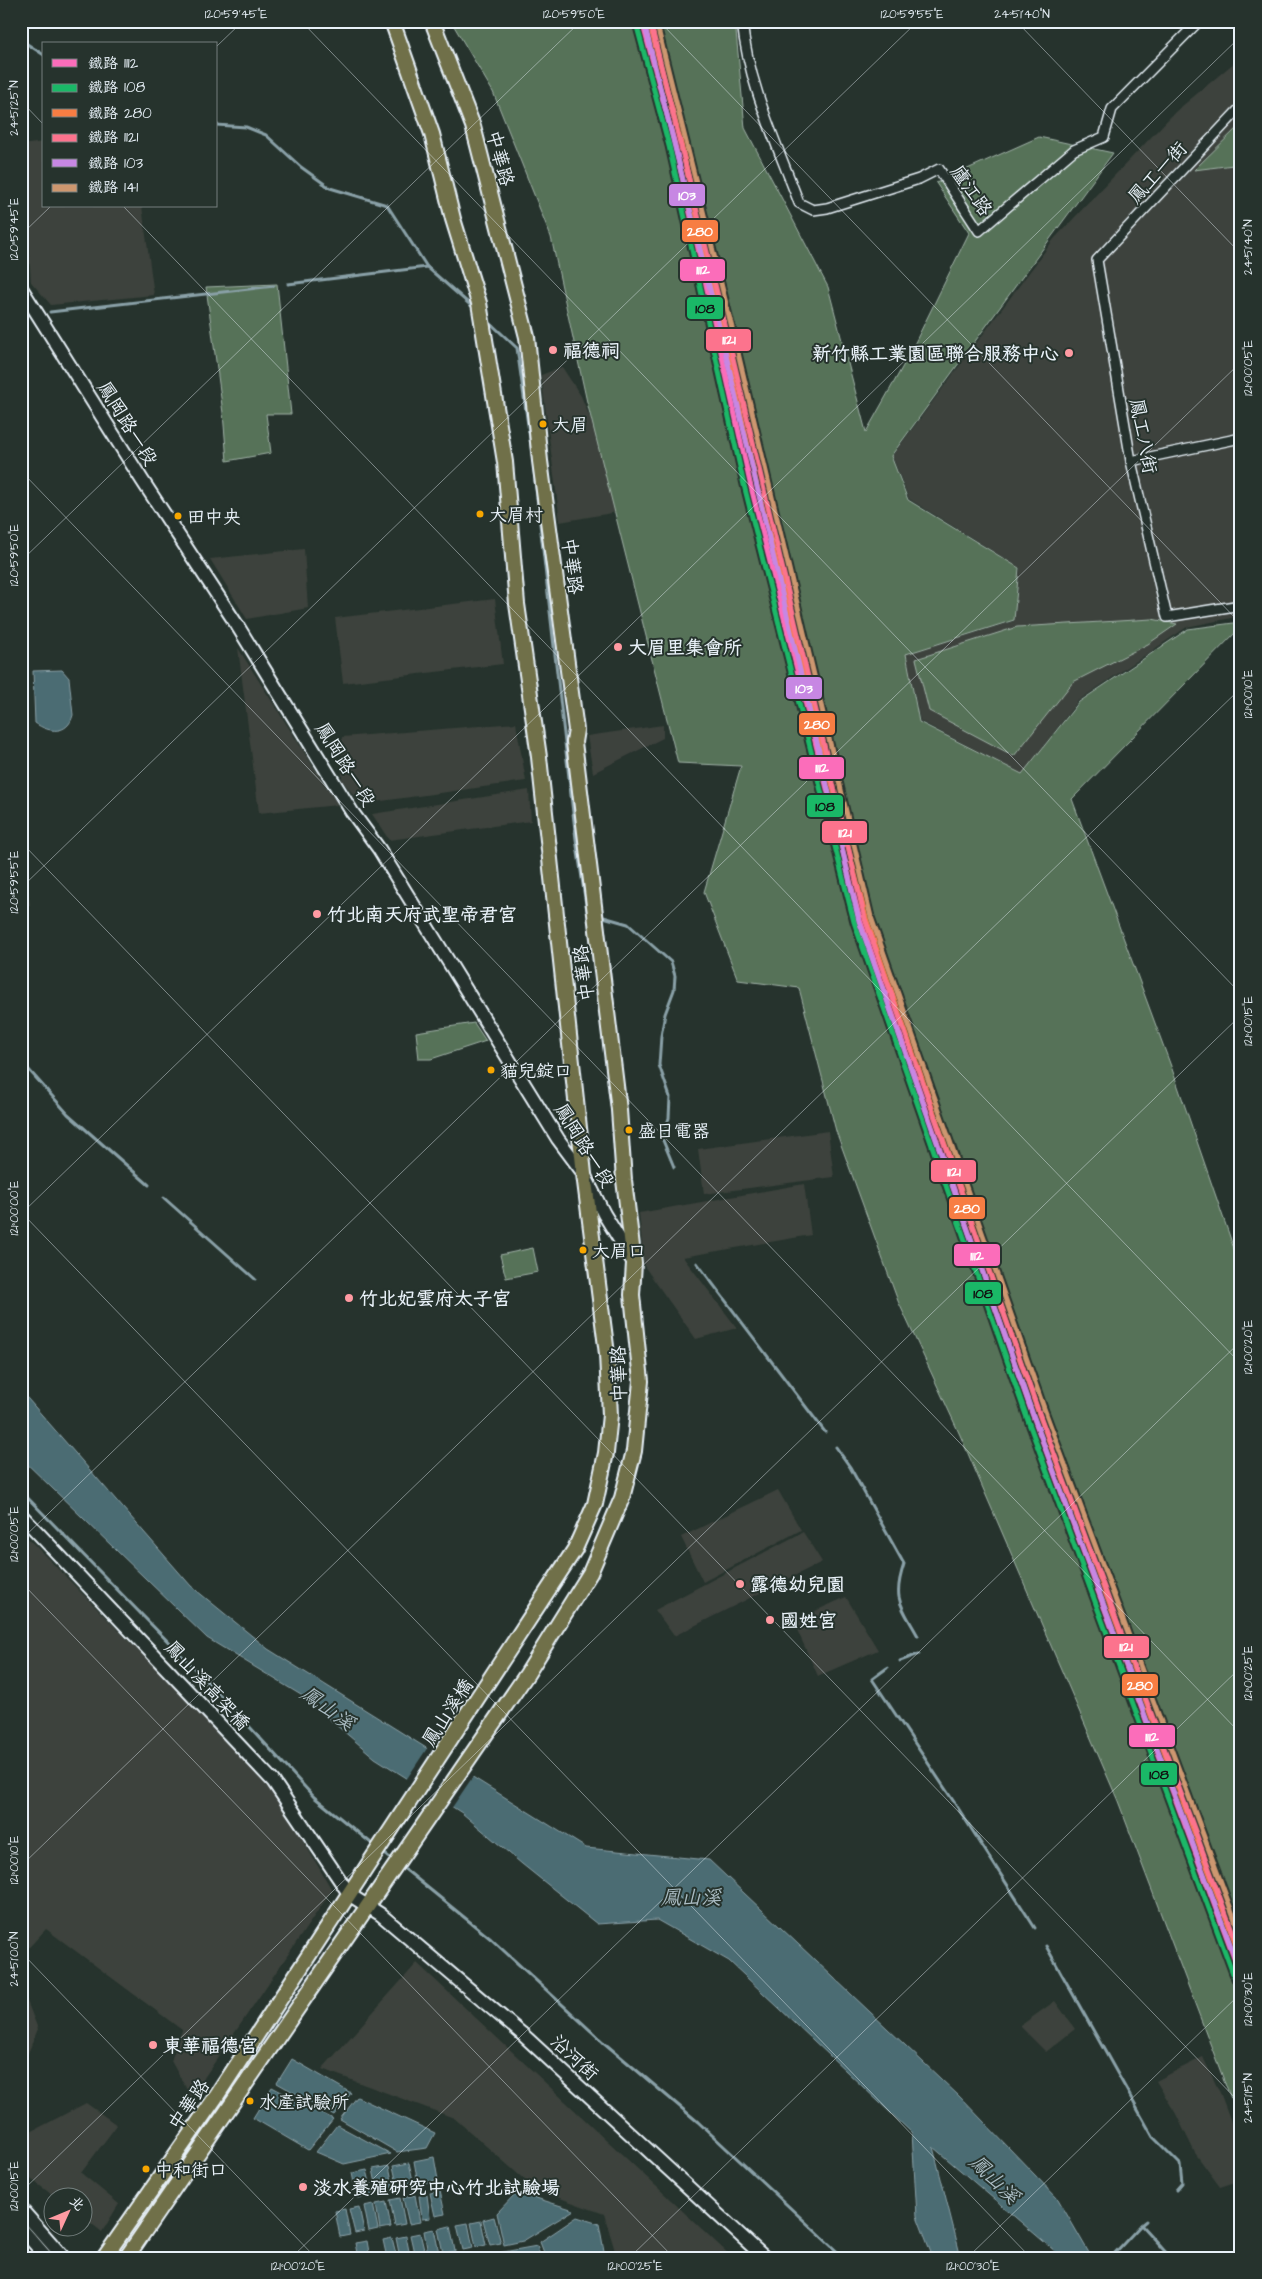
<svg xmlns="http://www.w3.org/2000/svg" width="1262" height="2279" font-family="'Architects Daughter','LXGW WenKai TC',sans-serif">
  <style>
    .built { fill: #3c423c }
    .green { fill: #577258; stroke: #a0b2a8 }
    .water { fill: #4c6c73; stroke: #8aa1a8 }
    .pier { fill: #26332d }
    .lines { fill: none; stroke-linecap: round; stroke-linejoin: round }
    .stream { stroke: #8aa1a8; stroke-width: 3 }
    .street-casing { stroke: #e8f1f8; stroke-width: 12 }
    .secondary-casing { stroke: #e8f1f8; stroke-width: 16 }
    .primary-casing { stroke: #e8f1f8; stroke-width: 18 }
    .street { stroke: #26332d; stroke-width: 9 }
    .secondary { stroke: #26332d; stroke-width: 12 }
    .primary { stroke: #6f704a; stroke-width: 14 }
    .rail-1-casing { stroke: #26332d; stroke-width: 9 }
    .rail-2-casing { stroke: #26332d; stroke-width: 9 }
    .rail-3-casing { stroke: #26332d; stroke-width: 9 }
    .rail-4-casing { stroke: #26332d; stroke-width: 9 }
    .rail-5-casing { stroke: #26332d; stroke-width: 9 }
    .rail-6-casing { stroke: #26332d; stroke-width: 9 }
    .rail-1 { stroke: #fb6dba; stroke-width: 5 }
    .rail-2 { stroke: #1ab867; stroke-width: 5 }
    .rail-3 { stroke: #f77d43; stroke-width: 5 }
    .rail-4 { stroke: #fc738d; stroke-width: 5 }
    .rail-5 { stroke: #c787e3; stroke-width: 5 }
    .rail-6 { stroke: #cd976f; stroke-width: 5 }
    .ticks { fill: none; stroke: #e8f1f8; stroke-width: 1; stroke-opacity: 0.45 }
    .poi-dot { fill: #ff9aa2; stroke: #26332d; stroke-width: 2 }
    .bus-dot { fill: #f7a600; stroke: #26332d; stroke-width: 2 }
    .labels { text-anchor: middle; stroke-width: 4; stroke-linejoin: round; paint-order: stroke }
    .bus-label { font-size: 18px; fill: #e8f1f8; stroke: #26332d; text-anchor: start }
    .street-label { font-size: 19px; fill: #e8f1f8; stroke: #26332d }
    .poi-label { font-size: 19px; font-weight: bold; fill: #e8f1f8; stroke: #26332d; text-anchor: start }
    .water-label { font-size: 20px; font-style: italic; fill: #aabcc3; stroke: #26332d }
    .line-badge { stroke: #26332d; stroke-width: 2 }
    .badge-label { font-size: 14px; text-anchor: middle; font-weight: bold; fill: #fff }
    .pale-badge-label { font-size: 14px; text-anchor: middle; font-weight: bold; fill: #111 }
    .neatline { fill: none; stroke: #e8f1f8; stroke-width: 2 }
    .ticks-label { font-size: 12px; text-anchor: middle; fill: #e8f1f8 }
  </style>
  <rect width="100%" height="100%" fill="#26332d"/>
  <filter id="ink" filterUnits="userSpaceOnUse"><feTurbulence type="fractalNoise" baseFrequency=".02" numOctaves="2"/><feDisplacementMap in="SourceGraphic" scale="10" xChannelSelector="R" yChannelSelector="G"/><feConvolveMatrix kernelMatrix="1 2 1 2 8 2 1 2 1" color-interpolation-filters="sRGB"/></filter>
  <g filter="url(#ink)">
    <g class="built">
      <polygon points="1241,57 1241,616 1187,627 1078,701 1022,774 920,721 906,654 1014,621 1020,568 909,499 892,456 1054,239 1175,112"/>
      <polygon points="44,142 44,206 142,206 154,295 51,305 31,282 21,145"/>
      <polygon points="562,367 581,396 629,510 560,522 541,375"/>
      <polygon points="304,549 308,608 247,619 210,559"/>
      <polygon points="495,599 503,664 343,683 335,618"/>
      <polygon points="238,648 338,805 259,813"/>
      <polygon points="516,723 526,781 360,804 342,780 342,737"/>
      <polygon points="663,725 663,738 593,773 587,736"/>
      <polygon points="529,790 531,821 389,840 372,814"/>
      <polygon points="24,859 30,905 21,906 21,859"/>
      <polygon points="828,1131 834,1177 704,1194 698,1149"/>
      <polygon points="804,1184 811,1235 683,1257 737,1328 696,1339 644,1266 639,1213"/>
      <polygon points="778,1490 801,1530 703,1582 681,1537"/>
      <polygon points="21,1531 271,1786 332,1890 191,2097 171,2061 182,2030 46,1929 21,1956"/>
      <polygon points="803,1532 822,1562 674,1636 655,1610"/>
      <polygon points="846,1597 878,1650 818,1676 793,1621"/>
      <polygon points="417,1963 733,2258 617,2258 604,2214 535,2189 454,2118 322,2069"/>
      <polygon points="21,1986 38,2029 21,2070"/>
      <polygon points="1055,2001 1075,2029 1046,2052 1020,2026"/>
      <polygon points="1203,2057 1221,2095 1241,2148 1241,2180 1220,2187 1195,2153 1176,2114 1156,2081"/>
      <polygon points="86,2103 117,2125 81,2173 119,2204 102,2232 83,2217 82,2196 54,2196 21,2172 21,2137"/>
    </g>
    <g class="green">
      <polygon points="451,21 735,21 745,128 828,287 866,432 907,359 969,233 936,183 1039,137 1113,153 891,456 908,500 1019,568 1014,620 906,654 919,722 1022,774 1079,702 1188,629 1241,622 1241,627 1072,799 1172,1069 1241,1269 1241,2125 1118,1801 960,1435 898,1301 836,1131 799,988 738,980 704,892 741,766 678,763 587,402 551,237 493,92"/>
      <polygon points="1241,124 1241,164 1194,170"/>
      <polygon points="277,284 291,414 266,414 271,453 227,461 223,413 206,287"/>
      <polygon points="1152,619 1177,624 1148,644 1073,682 1014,756 929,711 916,659 1017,627"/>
      <polygon points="474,1023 486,1041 431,1059 419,1059 416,1032"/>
      <polygon points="533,1248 538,1272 506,1278 500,1255"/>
    </g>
    <g class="water">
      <path d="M 62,670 L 69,678 L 73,715 C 68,735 49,733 35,723 L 33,671 Z"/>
      <polygon points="21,1391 191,1586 268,1649 586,1848 709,1860 959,2096 1058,2199 1092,2258 1063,2258 933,2147 961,2258 933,2258 917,2216 912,2133 729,1961 657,1920 597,1924 522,1864 462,1813 375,1758 301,1695 207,1638 21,1458"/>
      <polygon points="292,2059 351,2093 334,2115 277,2083"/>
      <polygon points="272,2087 333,2119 308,2150 253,2118"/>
      <polygon points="357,2097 435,2133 427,2148 397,2152 340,2119"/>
      <polygon points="337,2125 391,2154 344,2164 316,2152"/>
      <polygon points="434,2157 438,2180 418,2184 414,2161"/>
      <polygon points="409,2163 414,2185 398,2189 393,2166"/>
      <polygon points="389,2166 394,2190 378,2193 373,2169"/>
      <polygon points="367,2170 373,2195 357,2198 352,2173"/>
      <polygon points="440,2191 445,2214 435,2216 430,2193"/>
      <polygon points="517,2192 574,2210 523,2241 504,2245 497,2213"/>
      <polygon points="415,2195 420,2222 409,2224 403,2198"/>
      <polygon points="427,2195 430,2218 422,2219 419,2196"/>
      <polygon points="400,2198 405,2224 395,2226 390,2200"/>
      <polygon points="386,2202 391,2227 380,2229 376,2204"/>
      <polygon points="373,2204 378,2229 369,2231 364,2206"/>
      <polygon points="359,2207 364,2231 355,2233 349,2209"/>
      <polygon points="345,2209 350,2235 340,2237 335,2211"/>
      <polygon points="494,2217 501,2243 490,2245 483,2220"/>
      <polygon points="577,2217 599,2224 605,2256 546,2258 540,2242"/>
      <polygon points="481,2221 486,2245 476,2247 471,2223"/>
      <polygon points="468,2223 473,2248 463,2250 457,2225"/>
      <polygon points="450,2226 455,2251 443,2253 438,2229"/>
      <polygon points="434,2229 439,2253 428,2254 424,2231"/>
      <polygon points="420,2233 425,2254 415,2257 410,2235"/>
      <polygon points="406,2236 410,2256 400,2258 396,2238"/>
      <polygon points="392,2238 397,2258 387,2258 383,2240"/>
      <polygon points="367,2241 370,2258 358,2258 355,2243"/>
      <polygon points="537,2246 541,2258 500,2258 498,2253"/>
    </g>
    <polygon class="pier" points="428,1747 474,1775 451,1809 406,1780"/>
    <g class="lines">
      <g class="stream">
        <polyline points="21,40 44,55"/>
        <polyline points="216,125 246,127 266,135 301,167 330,188 387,205 427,267 475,309"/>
        <polyline points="288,284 427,267"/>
        <polyline points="50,312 274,286"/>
        <polyline points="21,316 28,315"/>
        <polyline points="487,320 517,348 532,453"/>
        <polyline points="534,471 576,839 587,911 590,912"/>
        <polyline points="600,916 628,924 671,962 675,976 674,990 665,1014 661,1036 659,1065 670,1097 669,1118 662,1138 674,1167"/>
        <polyline points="21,1061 68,1114 149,1185"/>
        <polyline points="164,1198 255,1279"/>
        <polyline points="697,1263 825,1432"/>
        <path d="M 836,1447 L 850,1467 L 904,1564 C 892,1600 901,1605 918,1636"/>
        <polyline points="21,1491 226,1701 314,1797 376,1847"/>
        <polyline points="900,1661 919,1654"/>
        <polyline points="887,1668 872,1679 958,1808 1035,1928"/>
        <polyline points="381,1851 394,1861"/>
        <polyline points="401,1866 491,1939 603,2042 698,2122 844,2258"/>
        <polyline points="1046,1946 1153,2137 1180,2164 1182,2183 1176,2190"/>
        <polyline points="1146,2221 1141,2225 1171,2258"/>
        <polyline points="1097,2258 1112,2256 1141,2225"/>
      </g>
      <g class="street-casing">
        <g id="street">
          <path d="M 742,21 C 748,84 777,144 799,203 L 813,210 L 827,208 L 919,179 L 939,169 L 979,231 L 1074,150 L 1104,137 L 1112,109 L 1199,21"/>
          <polyline points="1241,107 1097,260 1131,461 1167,617 1241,605"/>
          <polyline points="1131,461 1241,438"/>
        </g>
      </g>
      <g class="secondary-casing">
        <g id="secondary">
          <polyline points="21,288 142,480 237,625 352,812 379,849 558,1139 584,1174 604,1214 634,1263"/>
          <polyline points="21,1515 273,1781 350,1895 380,1914 521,2033 765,2258"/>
          <polyline points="21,2209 64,2258"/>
          <polyline points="21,2228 47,2258"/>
        </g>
      </g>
      <g class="primary-casing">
        <g id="primary">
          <polyline points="104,2258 216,2097 575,1549 595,1504 606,1453 610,1415 607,1354 584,1174 539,757 517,604 505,462 479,303 453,219 432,134 392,21"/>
          <polyline points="126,2258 527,1674 590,1573 622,1498 634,1451 641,1381 632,1295 634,1263 624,1180 619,1110 574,742 576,730 540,461 527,337 473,126 432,21"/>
        </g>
      </g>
      <use href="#street" class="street"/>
      <use href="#secondary" class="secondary"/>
      <use href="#primary" class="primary"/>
      <g class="rail-1-casing">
        <polyline id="rail-1" points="642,21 675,145 750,483 860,920 1033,1416 1241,1976"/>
      </g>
      <g class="rail-2-casing">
        <polyline id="rail-2" points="636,23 669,146 744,485 854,922 1027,1418 1235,1979"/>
      </g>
      <g class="rail-3-casing">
        <polyline id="rail-3" points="649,21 681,144 756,482 866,918 1039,1414 1241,1958"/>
      </g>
      <g class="rail-4-casing">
        <polyline id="rail-4" points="650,21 729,341 865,919 1039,1413 1241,1954"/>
      </g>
      <g class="rail-5-casing">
        <polyline id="rail-5" points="644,22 723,342 859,921 1033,1415 1235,1957"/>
      </g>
      <g class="rail-6-casing">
        <polyline id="rail-6" points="656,21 735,340 871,917 1045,1411 1241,1936"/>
      </g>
      <use href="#rail-1" class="rail-1"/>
      <use href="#rail-2" class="rail-2"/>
      <use href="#rail-3" class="rail-3"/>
      <use href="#rail-4" class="rail-4"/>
      <use href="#rail-5" class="rail-5"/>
      <use href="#rail-6" class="rail-6"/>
    </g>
  </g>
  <path class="ticks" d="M 301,21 L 1241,994M 659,21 L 1241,624M 1016,21 L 1241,254M 216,47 L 243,21M 21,101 L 44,125M 123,206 L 1241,1364M 21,235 L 51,206M 21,471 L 1241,1734M 21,561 L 581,21M 21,842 L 1241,2104M 21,888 L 918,21M 21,1212 L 1031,2258M 21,1214 L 1241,36M 21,1540 L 1241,362M 21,1582 L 674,2258M 21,1866 L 1241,688M 21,1952 L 316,2258M 21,2192 L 1241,1015M 291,2258 L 1241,1341M 629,2258 L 1241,1667M 967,2258 L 1241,1993"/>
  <g class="poi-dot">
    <circle cx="553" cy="350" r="5"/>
    <circle cx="1069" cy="353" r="5"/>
    <circle cx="618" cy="647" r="5"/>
    <circle cx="317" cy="914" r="5"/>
    <circle cx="349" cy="1298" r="5"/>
    <circle cx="740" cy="1584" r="5"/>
    <circle cx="770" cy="1620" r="5"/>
    <circle cx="153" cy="2045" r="5"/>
    <circle cx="303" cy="2187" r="5"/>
  </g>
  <g class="bus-dot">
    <circle cx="543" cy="424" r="4.5"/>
    <circle cx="480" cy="514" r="4.5"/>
    <circle cx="178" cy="516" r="4.5"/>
    <circle cx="491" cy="1070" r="4.5"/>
    <circle cx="629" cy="1130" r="4.5"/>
    <circle cx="583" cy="1250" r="4.5"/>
    <circle cx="250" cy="2101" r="4.5"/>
    <circle cx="146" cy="2169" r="4.5"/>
  </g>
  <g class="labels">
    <g class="bus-label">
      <text x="552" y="431">大眉</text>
      <text x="489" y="521">大眉村</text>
      <text x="187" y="523">田中央</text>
      <text x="500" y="1077">貓兒錠口</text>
      <text x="638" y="1137">盛日電器</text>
      <text x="592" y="1257">大眉口</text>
      <text x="259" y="2108">水產試驗所</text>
      <text x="155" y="2176">中和街口</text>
    </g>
    <g class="street-label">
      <text transform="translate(501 158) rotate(75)" y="7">中華路</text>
      <text transform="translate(1157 172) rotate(-47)" y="7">鳳工一街</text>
      <text transform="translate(972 190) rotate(55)" y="7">廬江路</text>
      <text transform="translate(128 423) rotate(58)" y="7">鳳岡路一段</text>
      <text transform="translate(1144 436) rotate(79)" y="7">鳳工八街</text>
      <text transform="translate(573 566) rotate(83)" y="7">中華路</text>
      <text transform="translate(346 764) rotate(58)" y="7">鳳岡路一段</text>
      <text transform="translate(583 973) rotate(-97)" y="7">中華路</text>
      <text transform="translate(585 1145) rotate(58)" y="7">鳳岡路一段</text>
      <text transform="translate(618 1374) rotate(-91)" y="7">中華路</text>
      <text transform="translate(208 1685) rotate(47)" y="7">鳳山溪高架橋</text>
      <text transform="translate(447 1712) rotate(-57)" y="7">鳳山溪橋</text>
      <text transform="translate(575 2057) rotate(43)" y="7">沿河街</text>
      <text transform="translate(188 2104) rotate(-55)" y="7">中華路</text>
    </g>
    <g class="poi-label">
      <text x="563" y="357">福德祠</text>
      <text x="1059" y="360" text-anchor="end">新竹縣工業園區聯合服務中心</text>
      <text x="628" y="654">大眉里集會所</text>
      <text x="327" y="921">竹北南天府武聖帝君宮</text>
      <text x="359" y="1305">竹北妃雲府太子宮</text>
      <text x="750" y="1591">露德幼兒園</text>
      <text x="780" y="1627">國姓宫</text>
      <text x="163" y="2052">東華福德宮</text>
      <text x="313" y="2194">淡水養殖研究中心竹北試驗場</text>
    </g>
    <g class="water-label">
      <text transform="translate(328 1708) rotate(36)" y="7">鳳山溪</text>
      <text x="691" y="1904">鳳山溪</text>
      <text transform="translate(995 2179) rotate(44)" y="7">鳳山溪</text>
    </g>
  </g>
  <g class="line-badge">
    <rect x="668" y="183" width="38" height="24" rx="5" fill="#c787e3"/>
    <rect x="681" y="219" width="38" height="24" rx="5" fill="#f77d43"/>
    <rect x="679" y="258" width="47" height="24" rx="5" fill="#fb6dba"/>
    <rect x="686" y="296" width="38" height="24" rx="5" fill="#1ab867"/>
    <rect x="705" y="328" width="47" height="24" rx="5" fill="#fc738d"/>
    <rect x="785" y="676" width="38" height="24" rx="5" fill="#c787e3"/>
    <rect x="798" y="712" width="38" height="24" rx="5" fill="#f77d43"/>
    <rect x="798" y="756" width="47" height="24" rx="5" fill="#fb6dba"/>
    <rect x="806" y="794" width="38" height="24" rx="5" fill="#1ab867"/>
    <rect x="821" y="820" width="47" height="24" rx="5" fill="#fc738d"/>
    <rect x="930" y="1159" width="47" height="24" rx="5" fill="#fc738d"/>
    <rect x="948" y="1196" width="38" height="24" rx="5" fill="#f77d43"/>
    <rect x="953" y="1243" width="48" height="24" rx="5" fill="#fb6dba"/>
    <rect x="964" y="1281" width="38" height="24" rx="5" fill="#1ab867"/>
    <rect x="1103" y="1635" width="47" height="24" rx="5" fill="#fc738d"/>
    <rect x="1121" y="1673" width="38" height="24" rx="5" fill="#f77d43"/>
    <rect x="1128" y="1724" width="48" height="24" rx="5" fill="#fb6dba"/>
    <rect x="1140" y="1762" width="38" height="24" rx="5" fill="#1ab867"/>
  </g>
  <g class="badge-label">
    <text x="687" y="200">103</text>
    <text x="700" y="236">280</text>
    <text x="703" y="274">1112</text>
    <text x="729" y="344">1121</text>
    <text x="804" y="693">103</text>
    <text x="817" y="729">280</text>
    <text x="822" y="772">1112</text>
    <text x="845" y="837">1121</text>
    <text x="954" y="1176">1121</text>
    <text x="967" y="1213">280</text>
    <text x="977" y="1260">1112</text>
    <text x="1126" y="1651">1121</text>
    <text x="1140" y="1690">280</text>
    <text x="1152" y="1741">1112</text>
  </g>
  <g class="pale-badge-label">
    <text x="705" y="313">108</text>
    <text x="825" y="811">108</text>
    <text x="983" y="1298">108</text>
    <text x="1159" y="1779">108</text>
  </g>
  <rect width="1262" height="2279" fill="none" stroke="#26332d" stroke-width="55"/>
  <rect x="42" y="42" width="175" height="165" fill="#26332d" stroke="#747f7e"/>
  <rect x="52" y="59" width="25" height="8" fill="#fb6dba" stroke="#747f7e"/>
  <text x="88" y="68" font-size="15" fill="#e8f1f8">鐵路 1112</text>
  <rect x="52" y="84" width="25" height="8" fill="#1ab867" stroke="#747f7e"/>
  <text x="88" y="92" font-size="15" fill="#e8f1f8">鐵路 108</text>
  <rect x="52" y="109" width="25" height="8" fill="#f77d43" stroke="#747f7e"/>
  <text x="88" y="118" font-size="15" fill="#e8f1f8">鐵路 280</text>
  <rect x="52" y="134" width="25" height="8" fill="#fc738d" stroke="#747f7e"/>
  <text x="88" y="142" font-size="15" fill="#e8f1f8">鐵路 1121</text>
  <rect x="52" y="159" width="25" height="8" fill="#c787e3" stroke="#747f7e"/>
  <text x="88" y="168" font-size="15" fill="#e8f1f8">鐵路 103</text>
  <rect x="52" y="184" width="25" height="8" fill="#cd976f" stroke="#747f7e"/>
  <text x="88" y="192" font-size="15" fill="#e8f1f8">鐵路 141</text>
  <g transform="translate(68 2212) rotate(46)"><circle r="24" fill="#26332d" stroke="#747f7e"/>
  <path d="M0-4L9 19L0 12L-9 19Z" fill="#ff9aa2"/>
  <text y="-8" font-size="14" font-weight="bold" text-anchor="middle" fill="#e8f1f8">北</text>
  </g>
  <rect x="28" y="28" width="1206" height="2224" class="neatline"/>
  <g class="ticks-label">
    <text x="236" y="18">120°59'45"E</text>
    <text x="574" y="18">120°59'50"E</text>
    <text x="912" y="18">120°59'55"E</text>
    <text x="1022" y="18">24°51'40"N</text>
    <text transform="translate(14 108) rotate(-90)" y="4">24°51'25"N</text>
    <text transform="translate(14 229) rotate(-90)" y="4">120°59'45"E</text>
    <text transform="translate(1248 247) rotate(-90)" y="4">24°51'40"N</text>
    <text transform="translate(1248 368) rotate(-90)" y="4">121°00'05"E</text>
    <text transform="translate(14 555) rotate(-90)" y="4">120°59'50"E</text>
    <text transform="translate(1248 694) rotate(-90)" y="4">121°00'10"E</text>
    <text transform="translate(14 882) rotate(-90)" y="4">120°59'55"E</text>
    <text transform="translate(1248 1021) rotate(-90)" y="4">121°00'15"E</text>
    <text transform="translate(14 1208) rotate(-90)" y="4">121°00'00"E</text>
    <text transform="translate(1248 1347) rotate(-90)" y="4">121°00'20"E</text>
    <text transform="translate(14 1534) rotate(-90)" y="4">121°00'05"E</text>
    <text transform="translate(1248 1673) rotate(-90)" y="4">121°00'25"E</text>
    <text transform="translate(14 1860) rotate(-90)" y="4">121°00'10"E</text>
    <text transform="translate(14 1959) rotate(-90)" y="4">24°51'00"N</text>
    <text transform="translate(1248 1999) rotate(-90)" y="4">121°00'30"E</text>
    <text transform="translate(1248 2098) rotate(-90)" y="4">24°51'15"N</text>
    <text transform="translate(14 2186) rotate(-90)" y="4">121°00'15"E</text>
    <text x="298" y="2270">121°00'20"E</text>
    <text x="635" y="2270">121°00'25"E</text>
    <text x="973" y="2270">121°00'30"E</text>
  </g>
</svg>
